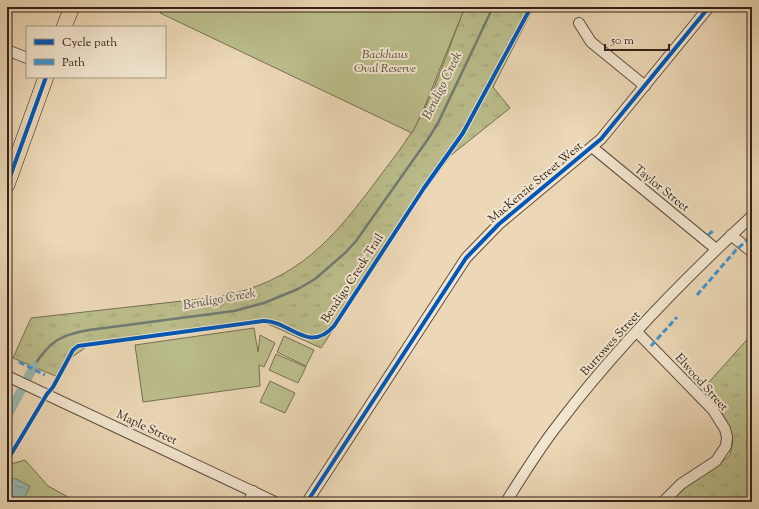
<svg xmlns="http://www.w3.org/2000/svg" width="759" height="509" font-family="'Sorts Mill Goudy',serif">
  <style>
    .grass { fill: url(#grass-tufts); stroke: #767052 }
    .green { fill: #bbbe8c; stroke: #767052 }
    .water { fill: url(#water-ripples); stroke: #707c74 }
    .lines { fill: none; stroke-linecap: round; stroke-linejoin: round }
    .stream { stroke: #707c74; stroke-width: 2.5 }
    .canal { stroke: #99b9b1; stroke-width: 9 }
    .minor-casing { stroke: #604f40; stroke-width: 12 }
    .highway-casing { stroke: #322118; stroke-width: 16 }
    .minor { stroke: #f3e6d0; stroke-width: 10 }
    .highway { stroke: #ecd8b6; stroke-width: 15 }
    .quiet { stroke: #3d95d4; stroke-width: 3; stroke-dasharray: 6 3; stroke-linecap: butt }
    .cycleway-casing { stroke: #f3e6d0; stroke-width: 6 }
    .cycleway { stroke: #0057b8; stroke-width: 4 }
    .labels { text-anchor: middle; stroke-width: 4; stroke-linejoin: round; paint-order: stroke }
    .park-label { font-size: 12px; font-style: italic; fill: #544835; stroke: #f3e6d0 }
    .street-label { font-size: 12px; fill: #322118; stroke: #f3e6d0 }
    .water-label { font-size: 13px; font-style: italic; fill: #514f46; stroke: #f3e6d0 }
  </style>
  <defs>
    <pattern id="grass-tufts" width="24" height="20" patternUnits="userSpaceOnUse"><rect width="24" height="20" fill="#bbbe8c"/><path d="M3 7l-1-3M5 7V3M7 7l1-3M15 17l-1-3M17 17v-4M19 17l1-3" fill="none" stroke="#a1a378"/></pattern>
    <pattern id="water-ripples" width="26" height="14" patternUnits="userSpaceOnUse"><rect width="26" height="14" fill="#99b9b1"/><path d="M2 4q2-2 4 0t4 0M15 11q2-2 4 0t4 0" fill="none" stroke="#7d968f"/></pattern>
  </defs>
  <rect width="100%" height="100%" fill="#ecd8b6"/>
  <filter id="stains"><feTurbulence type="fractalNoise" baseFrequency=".005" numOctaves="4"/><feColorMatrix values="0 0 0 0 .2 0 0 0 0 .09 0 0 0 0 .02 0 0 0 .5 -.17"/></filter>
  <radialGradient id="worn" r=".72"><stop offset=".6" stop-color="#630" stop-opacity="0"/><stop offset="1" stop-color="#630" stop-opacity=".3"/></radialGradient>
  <g class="grass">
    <path d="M 465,7 L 534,7 L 493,87 L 510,108 L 450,156 L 424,192 L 321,348 L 266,323 L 261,323 L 88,346 L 72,357 L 60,378 L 13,358 L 31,318 L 218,297 C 299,281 333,239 380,176 C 395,156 411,136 422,114 C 439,79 451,42 465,7 Z"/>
    <polygon points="752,334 752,502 668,502 687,485 716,467 730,455 733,441 730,428 721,412 702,390"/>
  </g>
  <g class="green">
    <polygon points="162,7 465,7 422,113 412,133 160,13"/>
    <polygon points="254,328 258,352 260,335 275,343 264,367 259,365 260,386 143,402 135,345"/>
    <polygon points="284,336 314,350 306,366 277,352"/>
    <polygon points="276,354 306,367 298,383 269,370"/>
    <polygon points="270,381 295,393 285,413 260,402"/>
    <polygon points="25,460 48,486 77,502 7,502 7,465"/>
  </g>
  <polygon class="water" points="14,478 30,486 22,502 7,502 7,490"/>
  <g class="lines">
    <path class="stream" d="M 34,366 C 50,341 60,335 89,330 L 234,311 L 264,303 L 298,289 L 315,279 L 345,253 L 356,241 L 428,139 L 438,123 L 493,7"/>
    <polyline class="canal" points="7,417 34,366"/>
    <g class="minor-casing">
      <g id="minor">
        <polyline points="579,23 591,42 645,86"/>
        <polyline points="7,50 27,58"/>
        <polyline points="592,147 716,249"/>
        <polyline points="731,235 752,252"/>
        <polyline points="637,332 713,410 725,429 727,437 726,446 716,461 681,484 663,502"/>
        <polyline points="7,376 275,502"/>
        <polyline points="249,502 253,491"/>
        <polyline points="307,502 466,258 499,224 601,139 709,7"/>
        <path d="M 506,502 C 523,475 540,447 560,422 C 617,347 684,279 752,216"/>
      </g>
    </g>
    <g class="highway-casing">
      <g id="highway">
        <polyline points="64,27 72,7"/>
        <polyline points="7,185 46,77"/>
      </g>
    </g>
    <use href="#minor" class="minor"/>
    <use href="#highway" class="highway"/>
    <g class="quiet">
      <polyline points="708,235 713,231"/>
      <polyline points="697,295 736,250 751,237"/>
      <polyline points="651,346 677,317"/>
      <polyline points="19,362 45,375"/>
    </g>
    <g class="cycleway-casing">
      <g id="cycleway">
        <polyline points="7,185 46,77"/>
        <path d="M 7,461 L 47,394 L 53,387 L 73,350 L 78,346 L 263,321 C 290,320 308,355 334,326 L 424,188 L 463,133 L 531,7"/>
        <polyline points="307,502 466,258 499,224 601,139 709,7"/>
      </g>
    </g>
    <use href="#cycleway" class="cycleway"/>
  </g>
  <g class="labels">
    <g class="park-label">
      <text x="385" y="58">Backhaus<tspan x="385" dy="14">Oval Reserve</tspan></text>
    </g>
    <g class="street-label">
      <text transform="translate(535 182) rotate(-40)" y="4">MacKenzie Street West</text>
      <text transform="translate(662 188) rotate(39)" y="4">Taylor Street</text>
      <text transform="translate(352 278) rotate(-57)" y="4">Bendigo Creek Trail</text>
      <text transform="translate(610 343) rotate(-48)" y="4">Burrowes Street</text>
      <text transform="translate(702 382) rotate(48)" y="4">Elwood Street</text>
      <text transform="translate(147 427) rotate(25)" y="4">Maple Street</text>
    </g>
    <g class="water-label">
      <text transform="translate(441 85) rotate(-64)" y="5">Bendigo Creek</text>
      <text transform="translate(219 298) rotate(-10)" y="5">Bendigo Creek</text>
    </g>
  </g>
  <rect width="759" height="509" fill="none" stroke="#ecd8b6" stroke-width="24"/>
  <rect x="8" y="8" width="743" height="493" fill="none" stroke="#322118" stroke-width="2"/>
  <rect x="12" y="12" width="735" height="485" fill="none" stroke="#322118"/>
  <rect x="26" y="26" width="140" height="52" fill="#f3e6d0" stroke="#a69786"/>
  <rect x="34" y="39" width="20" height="6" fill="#0057b8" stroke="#a69786"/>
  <text x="62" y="46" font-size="12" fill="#322118">Cycle path</text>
  <rect x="34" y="59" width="20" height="6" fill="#3d95d4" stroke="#a69786"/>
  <text x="62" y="66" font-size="12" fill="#322118">Path</text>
  <path d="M605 44v6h64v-6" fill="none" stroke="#322118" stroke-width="2"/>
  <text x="611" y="44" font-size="12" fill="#322118" stroke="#f3e6d0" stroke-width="3" paint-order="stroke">50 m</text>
  <rect width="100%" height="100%" filter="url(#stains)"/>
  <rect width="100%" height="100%" fill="url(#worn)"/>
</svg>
